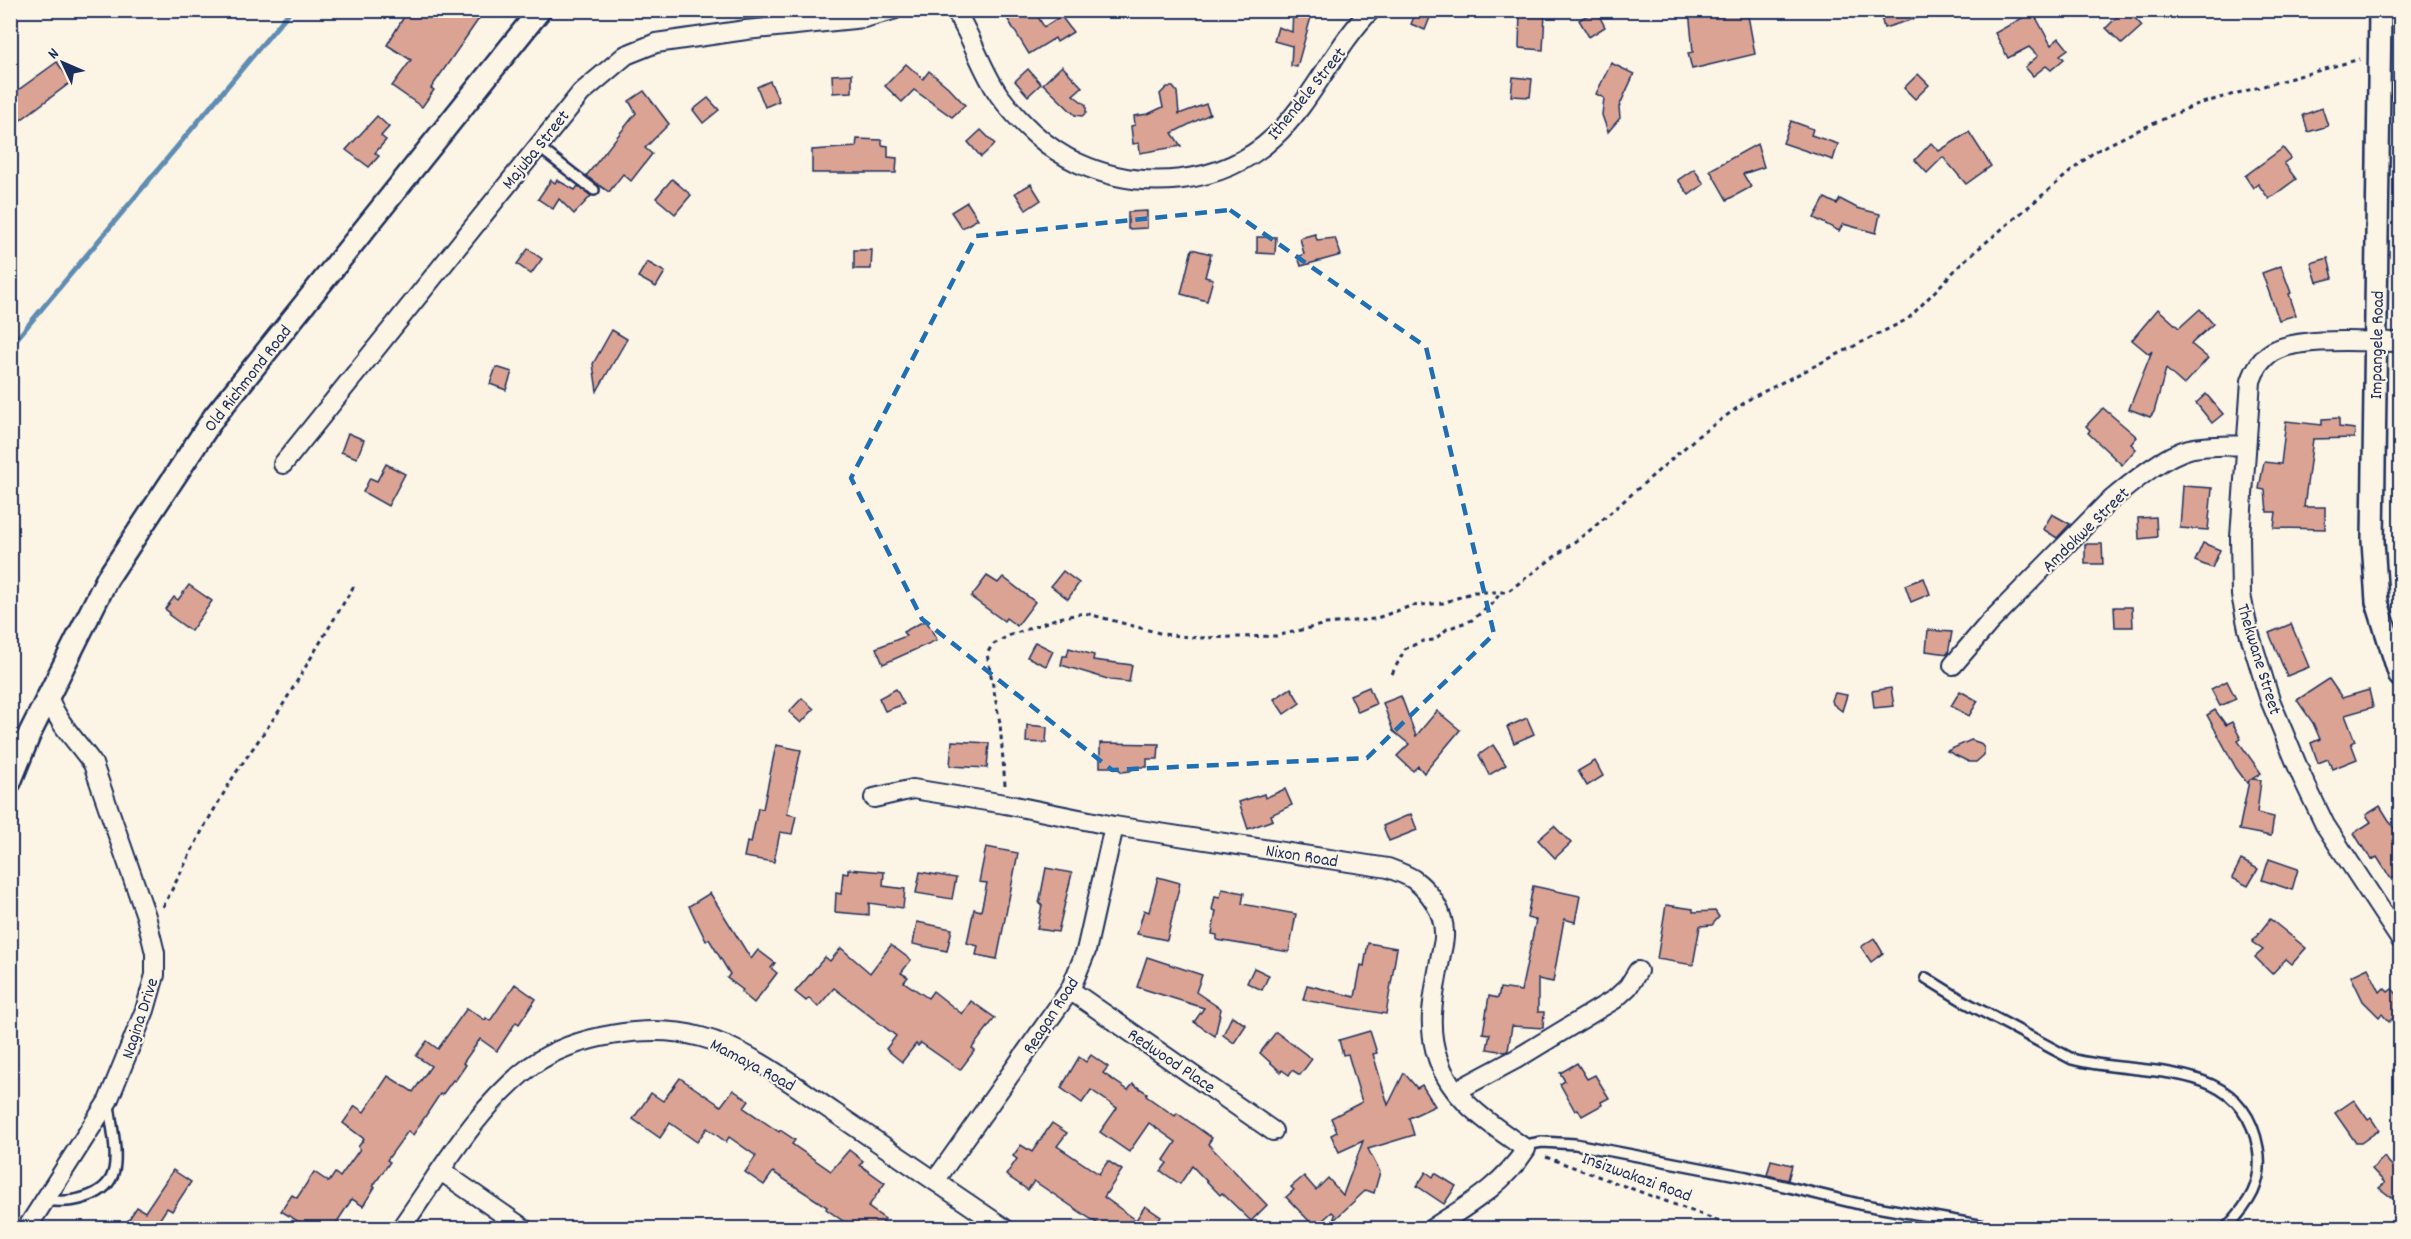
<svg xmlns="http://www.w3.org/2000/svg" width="2411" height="1239" font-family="Dekko,sans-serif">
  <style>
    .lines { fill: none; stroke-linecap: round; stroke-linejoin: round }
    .stream { stroke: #5f8cb3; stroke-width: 5 }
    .building { fill: #dba393; stroke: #1b2f5e; stroke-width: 1.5 }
    .service-casing { stroke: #1b2f5e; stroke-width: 14 }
    .minor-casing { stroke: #1b2f5e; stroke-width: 22 }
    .tertiary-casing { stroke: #1b2f5e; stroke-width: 26 }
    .path { stroke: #1b2f5e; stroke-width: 3; stroke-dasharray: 4.5 4.5; stroke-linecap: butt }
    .service { stroke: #fcf5e5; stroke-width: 9 }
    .minor { stroke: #fcf5e5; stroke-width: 18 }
    .tertiary { stroke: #fcf5e5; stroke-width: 21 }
    .rail { stroke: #1b2f5e; stroke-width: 4.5; stroke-dasharray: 9 4.5; stroke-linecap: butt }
    .marked { fill: none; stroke: #1f6fb2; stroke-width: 4.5; stroke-dasharray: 12 8; stroke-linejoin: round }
    .labels { text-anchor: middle; stroke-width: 4.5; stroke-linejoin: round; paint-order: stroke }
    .street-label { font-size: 18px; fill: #1b2f5e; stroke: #fcf5e5 }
  </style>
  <rect width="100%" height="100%" fill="#fcf5e5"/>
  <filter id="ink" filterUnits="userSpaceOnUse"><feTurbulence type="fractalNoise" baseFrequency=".0167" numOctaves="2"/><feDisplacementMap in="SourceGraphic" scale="12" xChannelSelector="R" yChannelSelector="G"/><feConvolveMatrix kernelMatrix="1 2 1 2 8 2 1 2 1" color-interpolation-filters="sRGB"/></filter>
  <g filter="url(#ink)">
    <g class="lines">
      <polyline class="stream" points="10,347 291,10"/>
    </g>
    <g class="building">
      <polygon points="408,10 485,10 431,88 434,90 422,107 392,86 411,60 387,45"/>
      <polygon points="1002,10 1034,10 1044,27 1061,16 1073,32 1057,42 1055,38 1029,54"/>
      <polygon points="1293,10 1313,10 1297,67 1291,66 1292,46 1274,41 1278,27 1292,32"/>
      <polygon points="1417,10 1433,10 1425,30 1411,24"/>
      <polygon points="1596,10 1605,27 1589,37 1579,20"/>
      <polygon points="1689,10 1747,10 1755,54 1692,69 1688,53 1693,52"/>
      <polygon points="1879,10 1929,10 1930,14 1884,28"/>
      <polygon points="2124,10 2128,10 2142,26 2122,44 2106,28"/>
      <polygon points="1520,11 1545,13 1543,50 1519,48"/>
      <polygon points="2033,12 2051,45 2059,38 2068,49 2060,55 2064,59 2051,70 2046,66 2033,76 2025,67 2038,56 2029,47 2008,58 1995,33"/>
      <polygon points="57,62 71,82 10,128 10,96"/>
      <polygon points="1611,63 1634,74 1619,107 1620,118 1608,132 1602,115 1604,98 1596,94"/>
      <polygon points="906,64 923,79 929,71 948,87 965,105 952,117 914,90 902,102 885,86"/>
      <polygon points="1062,66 1082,87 1073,95 1086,105 1086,113 1082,116 1075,115 1043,84"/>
      <polygon points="1028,69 1041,84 1028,96 1015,81"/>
      <polygon points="852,74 852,92 833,93 832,75"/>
      <polygon points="1918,74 1929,85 1915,99 1904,88"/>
      <polygon points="1513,77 1532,79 1530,97 1511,96"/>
      <polygon points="770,81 779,101 765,107 757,87"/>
      <polygon points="1167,87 1173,87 1177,92 1179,114 1206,104 1210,114 1172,133 1181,146 1140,153 1139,143 1133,144 1131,126 1135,125 1134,116 1148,114 1163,107 1160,94"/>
      <polygon points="644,91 669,124 645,148 652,154 631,181 623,174 609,192 586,176 636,113 629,101"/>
      <polygon points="708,98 719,110 703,123 693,110"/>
      <polygon points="2322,108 2328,126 2308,132 2303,115"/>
      <polygon points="377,116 389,127 381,136 386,140 375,153 379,156 369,167 346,150"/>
      <polygon points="1791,121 1813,129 1811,135 1838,144 1833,160 1783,143"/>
      <polygon points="981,130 995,144 981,157 968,142"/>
      <polygon points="1969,132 1991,166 1966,184 1943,157 1927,173 1915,160 1931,143 1939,151"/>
      <polygon points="857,139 882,140 882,145 888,146 888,157 897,158 896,173 812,173 812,150 856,147"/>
      <polygon points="1757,144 1764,167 1743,174 1751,187 1727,200 1710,170"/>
      <polygon points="2283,148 2291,158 2284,163 2296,179 2269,199 2258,184 2253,188 2245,176"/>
      <polygon points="1694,169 1704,184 1689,195 1678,180"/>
      <polygon points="672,179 691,195 675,214 656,198"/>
      <polygon points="551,180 555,183 557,180 575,190 578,186 591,196 574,214 559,199 553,209 538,199"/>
      <polygon points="1031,184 1041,200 1026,210 1015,193"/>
      <polygon points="1825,198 1837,204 1840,199 1857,208 1880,214 1876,233 1843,224 1839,231 1814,218"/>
      <polygon points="967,202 978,219 962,228 951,212"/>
      <polygon points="1147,211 1147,228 1128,229 1128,212"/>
      <polygon points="1315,234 1317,240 1335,238 1341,255 1301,266 1298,257 1304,254 1300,238"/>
      <polygon points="1257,237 1276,237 1275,254 1257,253"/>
      <polygon points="528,249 542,259 531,274 517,264"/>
      <polygon points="1192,249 1211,254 1205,277 1213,279 1207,301 1181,294"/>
      <polygon points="854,250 872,250 871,269 854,269"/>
      <polygon points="2328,258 2333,278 2317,282 2311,263"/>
      <polygon points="647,262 665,272 656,287 638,277"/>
      <polygon points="2281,266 2291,293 2289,294 2296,315 2279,320 2262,273"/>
      <polygon points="2158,309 2179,328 2200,309 2213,324 2191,344 2208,358 2184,385 2166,369 2154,412 2150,417 2129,409 2152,351 2149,354 2132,340"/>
      <polygon points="612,330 627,339 597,391 593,364"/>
      <polygon points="496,367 512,372 506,390 490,384"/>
      <polygon points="2206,394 2223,414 2212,423 2196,403"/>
      <polygon points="2103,408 2137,437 2131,444 2136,449 2122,465 2088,433 2090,430 2086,426"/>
      <polygon points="2339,418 2339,427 2355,429 2354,438 2313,439 2304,507 2325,507 2325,529 2274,528 2276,512 2267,512 2265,490 2259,489 2264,462 2281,464 2286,421 2322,425 2322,419"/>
      <polygon points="348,433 364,440 357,458 341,452"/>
      <polygon points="386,464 405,474 388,506 363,492 370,478 377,481"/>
      <polygon points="2183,486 2212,488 2208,530 2180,528"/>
      <polygon points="2052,514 2070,524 2057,538 2043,529"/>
      <polygon points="2156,517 2157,537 2139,539 2138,518"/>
      <polygon points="2203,543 2220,550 2212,568 2195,561"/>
      <polygon points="2085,544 2102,544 2103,564 2085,564"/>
      <polygon points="1063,571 1079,583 1068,599 1051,586"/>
      <polygon points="987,576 998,583 1003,577 1035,602 1017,626 1006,618 1004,621 971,597"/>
      <polygon points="1924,578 1930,594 1911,602 1905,585"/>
      <polygon points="189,585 212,601 191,631 169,615 170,613 165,609 174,597 178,600"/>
      <polygon points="2114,607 2132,607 2133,627 2115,627"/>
      <polygon points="926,620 937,640 883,664 876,648 906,636 903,632"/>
      <polygon points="2291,624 2309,667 2287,676 2269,633"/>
      <polygon points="1928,630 1952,632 1948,654 1926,651"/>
      <polygon points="1035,642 1053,651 1046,666 1027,657"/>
      <polygon points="1069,648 1094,655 1093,660 1132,665 1129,682 1111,680 1061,665 1063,656 1067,656"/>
      <polygon points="2329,679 2342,698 2369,690 2373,707 2345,715 2355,741 2351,743 2357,759 2332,769 2328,759 2318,763 2311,743 2320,739 2313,723 2297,700"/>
      <polygon points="2227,681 2236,699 2220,706 2211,689"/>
      <polygon points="1369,687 1376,704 1358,712 1350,695"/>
      <polygon points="1291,688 1300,703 1284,714 1274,699"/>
      <polygon points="1891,688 1894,706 1874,708 1872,691"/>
      <polygon points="896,689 904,704 885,711 879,698"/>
      <polygon points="1960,691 1978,701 1969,716 1951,706"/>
      <polygon points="1835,693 1847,695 1842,711 1833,704 1832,700"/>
      <polygon points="1401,696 1416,736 1437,711 1460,730 1424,773 1418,766 1413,771 1397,756 1409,744 1393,731 1383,703"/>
      <polygon points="802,698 814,709 801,723 789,712"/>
      <polygon points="2215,710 2226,725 2232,722 2241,739 2238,741 2261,773 2252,779 2261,780 2257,813 2274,817 2271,836 2239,830 2249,781 2247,783 2236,768 2207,715"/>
      <polygon points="1527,718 1534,734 1514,743 1507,727"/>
      <polygon points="1027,725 1047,727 1046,743 1026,742"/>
      <polygon points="1971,740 1980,743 1984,748 1984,755 1976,762 1969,762 1947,751"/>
      <polygon points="952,741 989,743 987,768 950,766"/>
      <polygon points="1100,743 1159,744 1158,759 1147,759 1147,767 1135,767 1130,771 1122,772 1116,767 1100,767"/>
      <polygon points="776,745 801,750 787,814 796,816 792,834 780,832 774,862 744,857 747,842 751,843 758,808 763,809"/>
      <polygon points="1493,745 1506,765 1489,775 1479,755"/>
      <polygon points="1595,761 1603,776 1587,786 1578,771"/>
      <polygon points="1285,789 1292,805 1271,815 1273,820 1248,829 1239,802 1264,794 1265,798"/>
      <polygon points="2380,806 2400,838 2400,873 2391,879 2377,857 2372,860 2365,851 2354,833 2371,822 2366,815"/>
      <polygon points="1411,814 1417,830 1389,841 1383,826"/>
      <polygon points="1554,826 1571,843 1555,858 1538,840"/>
      <polygon points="986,847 1018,853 997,959 976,955 978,946 967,943 974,909 981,911 987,883 979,882"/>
      <polygon points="2269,859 2298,869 2292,890 2262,880"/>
      <polygon points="2241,860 2258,869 2248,886 2232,878"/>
      <polygon points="1046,868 1072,873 1058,932 1037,929 1042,905 1039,904"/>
      <polygon points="848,869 884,872 883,886 905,889 903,908 869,903 869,915 835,912 836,893 841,894 843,873 848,874"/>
      <polygon points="920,872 956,878 952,899 916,893"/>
      <polygon points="1158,877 1180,883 1167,940 1137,934 1144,910 1149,912"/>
      <polygon points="1533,886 1580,896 1575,922 1564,919 1553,982 1538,979 1538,1012 1544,1012 1543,1028 1512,1026 1508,1050 1505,1052 1487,1049 1490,1034 1483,1033 1489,996 1498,998 1500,988 1521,991 1536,920 1527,918"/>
      <polygon points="1222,889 1244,893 1242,904 1296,914 1289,952 1217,940 1217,935 1212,934 1216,911 1212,910 1215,896 1220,897"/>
      <polygon points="710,893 751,959 758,950 775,963 771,968 777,973 754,1003 741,992 743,990 727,978 730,974 709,939 706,941 689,906"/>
      <polygon points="1666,905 1693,909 1693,912 1715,911 1719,917 1712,925 1700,926 1693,965 1657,959"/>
      <polygon points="2270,919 2306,948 2292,964 2286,959 2272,974 2255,957 2263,950 2252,942"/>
      <polygon points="917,922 952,929 947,951 913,944"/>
      <polygon points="1874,938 1883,953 1871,962 1861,947"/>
      <polygon points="1368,943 1397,948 1386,1014 1303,1000 1307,985 1355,997 1361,965 1364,966"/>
      <polygon points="891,945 911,960 901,973 908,977 904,982 928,998 933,991 962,1014 971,1001 995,1018 972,1048 975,1050 960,1070 921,1043 918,1046 916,1044 902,1062 886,1049 896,1036 834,988 818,1007 809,998 806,1001 795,992 825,957 830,961 841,948 870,973"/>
      <polygon points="1147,957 1202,975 1196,992 1221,1009 1215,1036 1194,1022 1204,1008 1137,987"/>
      <polygon points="1254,968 1269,975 1262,990 1247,983"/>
      <polygon points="2368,968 2380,992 2384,988 2388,992 2392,989 2400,997 2400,1011 2389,1022 2382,1014 2379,1017 2363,1001 2351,976"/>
      <polygon points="515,984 536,999 519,1024 516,1022 497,1051 480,1039 463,1063 466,1065 455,1081 453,1080 442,1095 440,1094 413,1135 408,1131 387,1160 390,1162 373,1186 375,1187 363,1206 352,1199 333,1228 309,1228 281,1211 292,1195 297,1198 314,1172 329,1182 335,1173 340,1177 360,1149 358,1147 364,1139 343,1123 355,1106 364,1112 388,1076 413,1092 431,1066 416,1056 427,1041 438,1049 467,1008 485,1020 486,1018 490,1021"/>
      <polygon points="1232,1016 1246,1025 1234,1043 1223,1035"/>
      <polygon points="1370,1031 1377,1053 1373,1054 1388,1105 1404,1073 1417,1088 1422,1085 1435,1106 1409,1118 1414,1135 1368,1149 1380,1172 1374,1193 1366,1190 1333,1221 1335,1215 1332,1212 1315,1227 1286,1197 1294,1190 1291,1187 1304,1176 1316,1190 1328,1178 1343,1195 1363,1141 1339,1152 1331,1135 1337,1132 1331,1118 1362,1102 1348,1054 1343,1055 1339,1040"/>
      <polygon points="1276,1032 1312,1059 1300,1075 1292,1070 1289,1075 1282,1070 1281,1072 1260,1053"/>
      <polygon points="1091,1055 1108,1067 1103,1073 1128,1090 1133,1084 1147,1093 1146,1096 1175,1116 1177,1113 1212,1138 1208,1144 1267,1205 1251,1221 1222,1193 1220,1195 1192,1166 1180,1184 1161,1171 1167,1163 1164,1160 1176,1142 1149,1123 1129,1152 1100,1132 1117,1108 1091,1090 1082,1103 1061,1088 1079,1057 1086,1062"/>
      <polygon points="1577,1063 1587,1079 1595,1075 1609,1098 1601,1102 1602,1105 1582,1116 1578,1109 1575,1111 1560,1084 1565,1081 1560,1073"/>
      <polygon points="680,1078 721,1106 733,1090 749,1101 744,1108 779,1132 780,1130 795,1140 792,1144 831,1171 849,1150 863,1161 860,1165 885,1183 868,1207 885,1219 879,1228 853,1228 826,1209 827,1207 773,1172 764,1185 745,1172 756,1156 729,1137 726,1142 707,1128 697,1142 670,1123 660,1138 633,1119 651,1093 663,1101"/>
      <polygon points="2354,1100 2368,1120 2371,1118 2379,1130 2361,1143 2356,1143 2335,1113"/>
      <polygon points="1052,1123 1067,1133 1057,1146 1099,1174 1108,1161 1122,1170 1104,1197 1136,1220 1145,1206 1161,1217 1153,1228 1104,1228 1034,1181 1028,1190 1006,1175 1017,1159 1013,1156 1021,1145 1032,1152"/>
      <polygon points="2384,1157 2397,1171 2400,1167 2400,1204 2379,1188 2385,1183 2372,1169"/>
      <polygon points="1771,1160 1792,1165 1788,1180 1767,1175"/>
      <polygon points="173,1170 191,1182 172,1211 167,1208 154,1228 123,1228 137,1207 145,1212"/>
      <polygon points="1426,1172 1433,1177 1435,1173 1456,1186 1444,1204 1417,1186"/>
    </g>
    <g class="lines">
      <g class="service-casing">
        <g id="service">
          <polyline points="537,146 594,190"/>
          <path d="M 1926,978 L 1965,1002 L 2072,1059 C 2139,1078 2242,1055 2258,1148 C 2264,1183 2249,1204 2226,1228"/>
          <polyline points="1526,1149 1531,1144 1542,1142 1575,1144 1747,1177 1859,1204 1996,1228"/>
          <path d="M 46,1200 C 69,1204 108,1198 114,1170 C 118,1150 111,1124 109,1104"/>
        </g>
      </g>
      <g class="minor-casing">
        <g id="minor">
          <path d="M 955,10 C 972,37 982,71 999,95 C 1019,122 1047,149 1078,163 C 1141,192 1222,186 1274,137 C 1312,102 1335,46 1371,10"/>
          <path d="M 2400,342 C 2369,342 2299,336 2272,352 C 2261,359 2255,369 2251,381 L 2240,537 L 2241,595 L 2248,629 L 2270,700 L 2302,777 L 2325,825 L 2400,939"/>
          <polyline points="283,464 581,93 626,55 656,43 746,30 864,18 893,10"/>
          <path d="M 1953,665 L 1989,623 L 2106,504 C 2128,486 2162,456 2189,449 C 2207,445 2228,446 2246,445"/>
          <path d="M 874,798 L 913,789 L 1005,804 L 1114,826 L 1388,868 C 1396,871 1405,874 1413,879 C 1430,891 1444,912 1444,933 C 1445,941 1441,951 1440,960 C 1434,994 1426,1026 1438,1059 C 1452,1101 1492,1125 1526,1149 C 1503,1185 1468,1205 1433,1228"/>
          <polyline points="1070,990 1273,1131"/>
          <polyline points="1456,1091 1516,1059 1615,999 1628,987 1638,971"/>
          <polyline points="441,1171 523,1228"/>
          <polyline points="935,1181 1070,990 1086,951 1114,826"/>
          <path d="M 27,1228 L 108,1101 L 145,1010 L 155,975 L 155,953 L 146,916 L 93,764 C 76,740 59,725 48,697"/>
          <path d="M 401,1228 C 440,1173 476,1108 531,1066 C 574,1035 650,1023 701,1037 C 748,1049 795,1086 835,1113 C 891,1151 948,1190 1004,1228"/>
        </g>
      </g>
      <g class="tertiary-casing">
        <g id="tertiary">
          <polyline points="2380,10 2373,541 2377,602 2400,676"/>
          <polyline points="10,782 30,733 107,579 214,417 540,10"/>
        </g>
      </g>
      <g class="path">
        <polyline points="1392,674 1405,649 1423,641 1434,640 1447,629 1472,620 1493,603 1501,592"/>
        <polyline points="1005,785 1000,723 987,654 992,645 1008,636 1058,618 1085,613 1163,634 1197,638 1276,636 1326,624 1374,619 1411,606 1443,603 1474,592 1507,592 1593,528 1698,436 1751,398 1908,319 1966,259 2094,152 2132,133 2195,105 2360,59"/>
        <polyline points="163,907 204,827 235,774 281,708 355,584"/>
        <polyline points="1546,1157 1738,1228"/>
      </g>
      <use href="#service" class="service"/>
      <use href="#minor" class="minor"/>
      <use href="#tertiary" class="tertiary"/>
      <polyline class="rail" points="10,14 16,10"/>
    </g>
  </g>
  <path class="marked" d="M 1230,210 L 1426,347 L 1494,634 L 1367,758 L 1112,770 L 922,619 L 851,478 L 976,236 Z"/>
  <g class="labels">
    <g class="street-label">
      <text transform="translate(1306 93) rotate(-51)" y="6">Ithendele Street</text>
      <text transform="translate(535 149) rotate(-51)" y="6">Majuba Street</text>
      <text transform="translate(2376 345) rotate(-89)" y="6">Impangele Road</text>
      <text transform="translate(247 378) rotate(-52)" y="6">Old Richmond Road</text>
      <text transform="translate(2085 529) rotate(-44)" y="6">Amdokwe Street</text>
      <text transform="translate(2260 659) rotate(73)" y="6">Thekwane Street</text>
      <text transform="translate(1302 855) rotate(9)" y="6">Nixon Road</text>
      <text transform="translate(1050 1015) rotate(-57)" y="6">Reagan Road</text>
      <text transform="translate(139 1018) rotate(-72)" y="6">Nagina Drive</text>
      <text transform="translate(1172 1060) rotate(34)" y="6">Redwood Place</text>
      <text transform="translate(753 1064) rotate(28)" y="6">Mamaya Road</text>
      <text transform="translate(1637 1176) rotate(20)" y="6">Insizwakazi Road</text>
    </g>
  </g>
  <rect width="2411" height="1239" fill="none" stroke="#fcf5e5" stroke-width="36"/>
  <rect x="18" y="18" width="2375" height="1203" fill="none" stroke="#1b2f5e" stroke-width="2" filter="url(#ink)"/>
  <g transform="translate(63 63) rotate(314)" stroke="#fcf5e5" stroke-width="4.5" paint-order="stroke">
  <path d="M0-4.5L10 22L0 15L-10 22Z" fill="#1b2f5e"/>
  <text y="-9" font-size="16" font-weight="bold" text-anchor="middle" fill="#1b2f5e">N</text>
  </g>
</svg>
